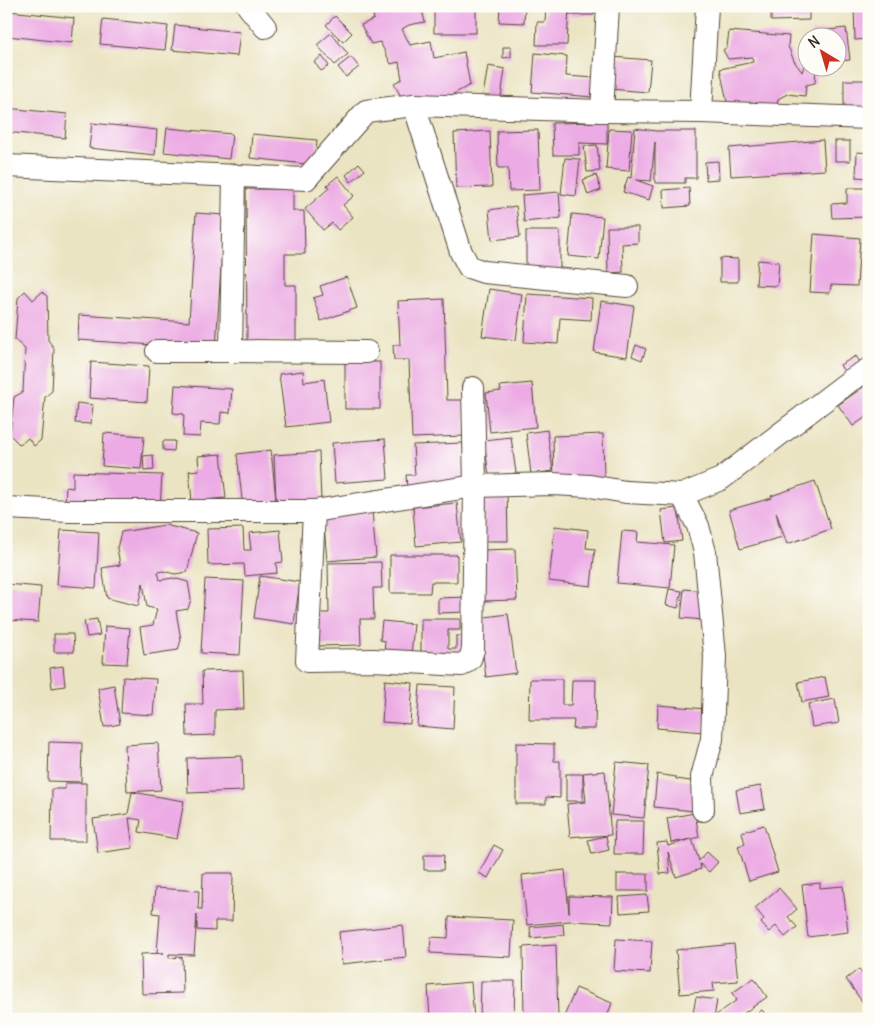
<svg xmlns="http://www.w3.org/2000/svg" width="875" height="1025" font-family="Delius,sans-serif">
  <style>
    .building { fill: #ecabe4 }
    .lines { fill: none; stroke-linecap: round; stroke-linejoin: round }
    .minor-casing { stroke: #554637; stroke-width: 24 }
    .minor { stroke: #fff; stroke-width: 22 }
  </style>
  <rect width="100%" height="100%" fill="#fdfcf7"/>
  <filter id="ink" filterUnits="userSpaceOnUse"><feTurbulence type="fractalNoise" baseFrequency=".02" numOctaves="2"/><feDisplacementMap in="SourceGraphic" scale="10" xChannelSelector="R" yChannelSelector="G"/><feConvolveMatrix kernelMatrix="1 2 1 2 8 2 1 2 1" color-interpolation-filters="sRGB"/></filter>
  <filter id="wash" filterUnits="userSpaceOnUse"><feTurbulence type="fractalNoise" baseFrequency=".0096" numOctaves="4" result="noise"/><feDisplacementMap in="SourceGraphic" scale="20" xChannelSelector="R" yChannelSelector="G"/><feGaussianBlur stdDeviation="1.12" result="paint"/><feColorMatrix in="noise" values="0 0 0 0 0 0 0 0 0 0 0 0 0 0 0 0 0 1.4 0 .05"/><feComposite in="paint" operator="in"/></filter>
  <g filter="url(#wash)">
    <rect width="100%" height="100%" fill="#ebe4c3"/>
    <g id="blocks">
      <g class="building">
        <polygon points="371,6 421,6 425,22 409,25 402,29 410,45 431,41 434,58 464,52 470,85 446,98 405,105 394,83 402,79 399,62 391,64 380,42 371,44 361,25 374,19"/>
        <rect x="434" y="6" width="42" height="27"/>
        <polygon points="500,6 525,6 524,23 499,22"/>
        <polygon points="546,6 569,6 567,45 536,45 537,22 545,22"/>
        <polygon points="771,6 809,6 809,20 771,21"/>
        <polygon points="854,6 869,6 869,39 855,40"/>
        <polygon points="570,8 594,9 594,15 570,15"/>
        <polygon points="9,11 74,18 72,43 7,36"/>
        <polygon points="335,16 352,33 343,42 326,25"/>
        <polygon points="103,19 168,26 165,50 100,44"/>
        <polygon points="175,25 240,32 237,56 172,50"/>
        <polygon points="846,28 850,60 838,61 838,38 813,38 812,32"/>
        <polygon points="729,31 789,36 788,46 794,61 802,72 805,63 808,64 808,68 816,68 815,83 806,85 805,96 787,94 778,99 776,112 728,106 720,69 753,62 752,57 728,59 723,50 727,47"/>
        <polygon points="331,33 348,54 335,65 317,45"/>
        <polygon points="503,47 511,47 511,57 503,58"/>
        <polygon points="535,53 567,56 566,76 595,78 593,97 532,92"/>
        <polygon points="322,56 329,66 321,71 314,62"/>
        <polygon points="351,57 359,67 346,77 338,67"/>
        <polygon points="612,57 651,60 648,92 609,89"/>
        <polygon points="488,66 505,69 500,104 482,101"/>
        <rect x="844" y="80" width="25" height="35"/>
        <polygon points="6,108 67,114 65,138 6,132"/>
        <polygon points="607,122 607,144 579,143 579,155 553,155 552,123"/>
        <polygon points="92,123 157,130 155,155 89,148"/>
        <polygon points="167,128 232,134 229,159 164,152"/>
        <polygon points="635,128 656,131 696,131 696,178 685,178 685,183 655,183 655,142 651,181 636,180 653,186 649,200 623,192 628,177 631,178"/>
        <polygon points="609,129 632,130 629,171 606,169"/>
        <polygon points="538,130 540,190 509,191 508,168 498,168 497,131"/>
        <polygon points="490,131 492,187 456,188 454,133"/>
        <polygon points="252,134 317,140 315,165 250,158"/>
        <polygon points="823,140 825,170 731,176 729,148"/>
        <rect x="835" y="141" width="15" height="20"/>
        <polygon points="597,145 600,171 587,172 584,146"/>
        <polygon points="857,152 869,153 869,178 856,177"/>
        <polygon points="565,158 580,159 576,196 561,194"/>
        <polygon points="718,161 719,179 706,180 705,162"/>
        <polygon points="359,163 365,170 351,182 346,175"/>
        <polygon points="596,175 601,190 588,195 583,180"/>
        <polygon points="338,176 354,196 343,205 353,217 338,230 332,223 323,230 305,209 329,188 327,185"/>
        <polygon points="689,188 690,206 664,208 663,190"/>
        <polygon points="847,188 869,188 869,217 832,218 831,204 847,203"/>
        <polygon points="246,189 293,189 293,211 304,211 305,254 285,254 285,285 296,285 296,341 247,341"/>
        <polygon points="559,192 561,218 524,222 522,195"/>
        <polygon points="516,206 520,237 492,240 489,210"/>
        <polygon points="196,213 224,215 216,349 78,340 79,315 189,322"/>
        <polygon points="572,214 603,217 599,259 568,256"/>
        <polygon points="607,227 638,227 638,243 622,244 623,272 608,273"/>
        <rect x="526" y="231" width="34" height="42"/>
        <polygon points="814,234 860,238 857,286 831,285 830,293 810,292"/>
        <polygon points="720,258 738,259 738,282 720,282"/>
        <polygon points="758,260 779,262 777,286 756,285"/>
        <polygon points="865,264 869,264 869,299 864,299"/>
        <polygon points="347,277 357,308 321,321 313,298 323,295 320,286"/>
        <polygon points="489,289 522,294 516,340 482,336"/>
        <polygon points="25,291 33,300 42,292 47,296 48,340 54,348 52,391 45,397 41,440 34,446 28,438 20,445 10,435 14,397 23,392 25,349 15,340 18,298"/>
        <polygon points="527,294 592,298 591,320 560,318 558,344 524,342"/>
        <polygon points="444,299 447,400 463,400 465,436 412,438 409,360 394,360 393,345 400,345 398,301"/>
        <polygon points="601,301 634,306 627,357 594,352"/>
        <polygon points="636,345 646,349 642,360 632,356"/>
        <polygon points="856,356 862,365 846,375 840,365"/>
        <polygon points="91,362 149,366 147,402 89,398"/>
        <rect x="345" y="362" width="35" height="47"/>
        <polygon points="303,371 304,382 324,379 329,422 286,427 279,374"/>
        <polygon points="532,383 536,427 490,432 486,393 501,391 500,386"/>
        <polygon points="869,383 869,391 866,393 869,397 869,415 853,426 838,405"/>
        <polygon points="175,385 232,389 230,413 221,412 220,424 201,423 200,437 183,436 184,414 173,413"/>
        <polygon points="77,403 93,405 91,424 75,423"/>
        <polygon points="547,430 553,471 531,474 526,433"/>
        <polygon points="104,433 144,436 141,469 102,466"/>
        <polygon points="603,434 604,479 554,481 553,436"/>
        <polygon points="511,437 516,473 489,476 484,440"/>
        <polygon points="385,439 388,479 335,483 332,443"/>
        <polygon points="163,441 175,441 174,451 163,450"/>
        <polygon points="463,443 465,485 407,488 406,475 415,475 413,445"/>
        <polygon points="271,450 276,500 274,455 319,452 321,500 243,508 237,454"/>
        <polygon points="221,454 226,498 192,501 189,471 199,470 198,456"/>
        <polygon points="153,455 154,470 144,471 143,456"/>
        <polygon points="73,472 162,475 160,508 65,504 66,487 73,488"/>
        <polygon points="815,481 831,529 787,544 776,512 782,537 740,549 729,510 772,498 771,496"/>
        <polygon points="507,489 508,541 483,541 483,490"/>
        <polygon points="457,503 461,542 416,546 413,507"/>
        <polygon points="678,508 682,541 665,543 661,510"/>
        <polygon points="372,510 376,557 327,561 323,514"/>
        <polygon points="165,525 197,533 187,572 175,574 163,571 158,572 160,580 173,578 188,582 191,599 188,609 176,611 181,640 178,650 144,655 140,627 153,625 157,609 147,607 143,583 138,606 107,598 102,568 120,565 117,548 121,532"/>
        <polygon points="555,526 588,530 586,548 595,549 591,586 549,581"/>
        <polygon points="243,528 244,550 251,550 249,533 280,530 283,562 276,563 277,573 245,576 244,564 208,565 207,529"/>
        <polygon points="61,530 99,532 96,588 57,585"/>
        <polygon points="622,531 638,532 637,542 674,545 670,588 617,583"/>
        <polygon points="515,549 517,600 482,601 481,550"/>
        <polygon points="390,555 457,555 457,582 431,582 430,593 390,593"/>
        <polygon points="381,562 382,588 373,588 374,619 360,619 361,645 314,646 313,613 329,613 328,563"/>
        <polygon points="260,576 300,582 294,624 254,618"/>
        <polygon points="205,579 244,581 240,655 201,653"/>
        <polygon points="6,584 41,587 38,622 6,620"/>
        <polygon points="669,589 682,591 678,608 666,605"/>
        <polygon points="684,589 707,591 704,620 681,618"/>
        <polygon points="468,597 469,612 438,613 438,598"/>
        <polygon points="508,614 516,673 486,677 478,618"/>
        <polygon points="97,619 100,635 87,637 84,621"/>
        <polygon points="421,619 460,619 460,630 448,630 448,649 456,649 456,636 467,636 467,657 421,658"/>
        <polygon points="382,621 414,624 411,656 384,654 385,641 380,640"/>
        <polygon points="105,626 130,628 127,664 103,663"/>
        <polygon points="54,634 73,634 74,652 54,652"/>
        <polygon points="63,666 65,686 52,688 50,668"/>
        <polygon points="243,670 244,709 215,710 215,735 187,736 186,704 203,704 202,671"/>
        <polygon points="123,677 156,679 153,715 121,713"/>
        <polygon points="825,677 829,697 802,702 798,682"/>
        <polygon points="530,679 562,679 562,705 571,705 572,680 596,680 595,729 573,729 574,720 529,720"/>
        <polygon points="385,680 413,683 410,724 382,722"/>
        <polygon points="114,685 120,724 104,727 98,688"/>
        <polygon points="420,685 455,687 453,729 417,726"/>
        <polygon points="835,699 839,723 812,727 808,704"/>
        <polygon points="658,705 706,709 704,732 657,728"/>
        <polygon points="49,742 82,743 81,782 48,781"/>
        <polygon points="158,743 161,790 127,792 125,745"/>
        <polygon points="516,743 554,744 554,761 560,761 560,798 546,797 546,804 516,804"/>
        <polygon points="242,756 243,791 188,793 187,758"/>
        <polygon points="616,762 649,765 644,818 611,815"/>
        <polygon points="605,771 611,835 580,837 580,836 570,837 567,804 586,802 583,773"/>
        <rect x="566" y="774" width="17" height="27"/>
        <polygon points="657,774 676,777 676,779 698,782 694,811 654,807"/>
        <polygon points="65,783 86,783 86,841 51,841 52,789 65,789"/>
        <polygon points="761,786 765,809 740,813 736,790"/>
        <polygon points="132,792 184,801 177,839 139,832 141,820 129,818 133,848 98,853 93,819 128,814"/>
        <polygon points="695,813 699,837 692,839 699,861 707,852 718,862 709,872 700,864 701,869 676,877 668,852 670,873 660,874 657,843 667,842 668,846 691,839 671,843 667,818"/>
        <polygon points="615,821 644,821 643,854 614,854"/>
        <polygon points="764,825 778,872 749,881 738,846 745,844 742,832"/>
        <polygon points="606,836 609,850 592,854 588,840"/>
        <polygon points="494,845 503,850 488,878 479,873"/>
        <polygon points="424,855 444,855 443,870 424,870"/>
        <polygon points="565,870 569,913 569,896 613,897 612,923 569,921 527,925 522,875"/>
        <polygon points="203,873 233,873 232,921 215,921 215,931 197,930 197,915 194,955 169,954 169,958 182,957 183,993 142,994 141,954 164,953 157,953 160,914 153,913 155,888 199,891 198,909 202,909"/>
        <rect x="617" y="874" width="31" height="17"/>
        <polygon points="820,883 820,888 843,886 848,932 808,937 802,885"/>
        <polygon points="779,888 797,909 788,917 797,927 785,937 776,926 769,932 761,923 764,919 755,908"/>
        <polygon points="647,895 649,911 620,913 619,897"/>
        <polygon points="449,917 513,920 511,957 430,953 431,937 448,938"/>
        <polygon points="563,924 564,935 531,938 530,927"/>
        <polygon points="403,925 406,957 342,964 339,932"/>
        <polygon points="616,939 652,941 650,973 614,971"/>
        <polygon points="734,944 738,981 713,983 714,991 680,994 676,950"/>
        <polygon points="556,945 558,1018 524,1019 523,947"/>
        <polygon points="859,969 869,983 869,999 863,1003 846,979"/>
        <polygon points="754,978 767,997 744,1013 748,1019 719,1019 716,1015 737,1000 732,993"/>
        <polygon points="481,981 515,981 514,1019 480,1019"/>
        <polygon points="471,982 474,1019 430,1019 428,986"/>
        <polygon points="576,988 612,1003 606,1019 563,1019"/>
        <polygon points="696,997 717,1000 714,1019 692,1019"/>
        <polygon points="762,1010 769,1019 749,1019"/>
      </g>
    </g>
  </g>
  <g filter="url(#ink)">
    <use href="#blocks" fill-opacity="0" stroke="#554637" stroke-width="1"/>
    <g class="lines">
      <g class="minor-casing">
        <g id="minor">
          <polyline points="248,6 265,27"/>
          <polyline points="414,105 461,252 469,267 484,272 627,286"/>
          <polyline points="602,111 608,6"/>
          <polyline points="701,112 707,6"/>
          <polyline points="6,166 306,179 366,111 414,105 602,111 701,112 869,118"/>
          <polyline points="234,175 231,351 367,352"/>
          <polyline points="157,351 231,351"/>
          <polyline points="682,495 698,526 705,552 715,656 712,739 702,777 703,810"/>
          <polyline points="6,508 69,511 314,511 475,486 553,484 590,486 626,492 682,495 721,479 851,380 869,369"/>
          <polyline points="314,511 307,661 374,660 462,665 470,659 473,650 475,486 473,388"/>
        </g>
      </g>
      <use href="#minor" class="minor"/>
    </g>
  </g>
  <rect width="875" height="1025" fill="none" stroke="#fdfcf7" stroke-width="25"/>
  <g transform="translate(822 52) rotate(322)"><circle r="24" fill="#fdfcf7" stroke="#afa8a0"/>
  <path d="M0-4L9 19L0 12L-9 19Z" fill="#c8321e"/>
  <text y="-8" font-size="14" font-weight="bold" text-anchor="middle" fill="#3b2a1e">N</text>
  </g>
</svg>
